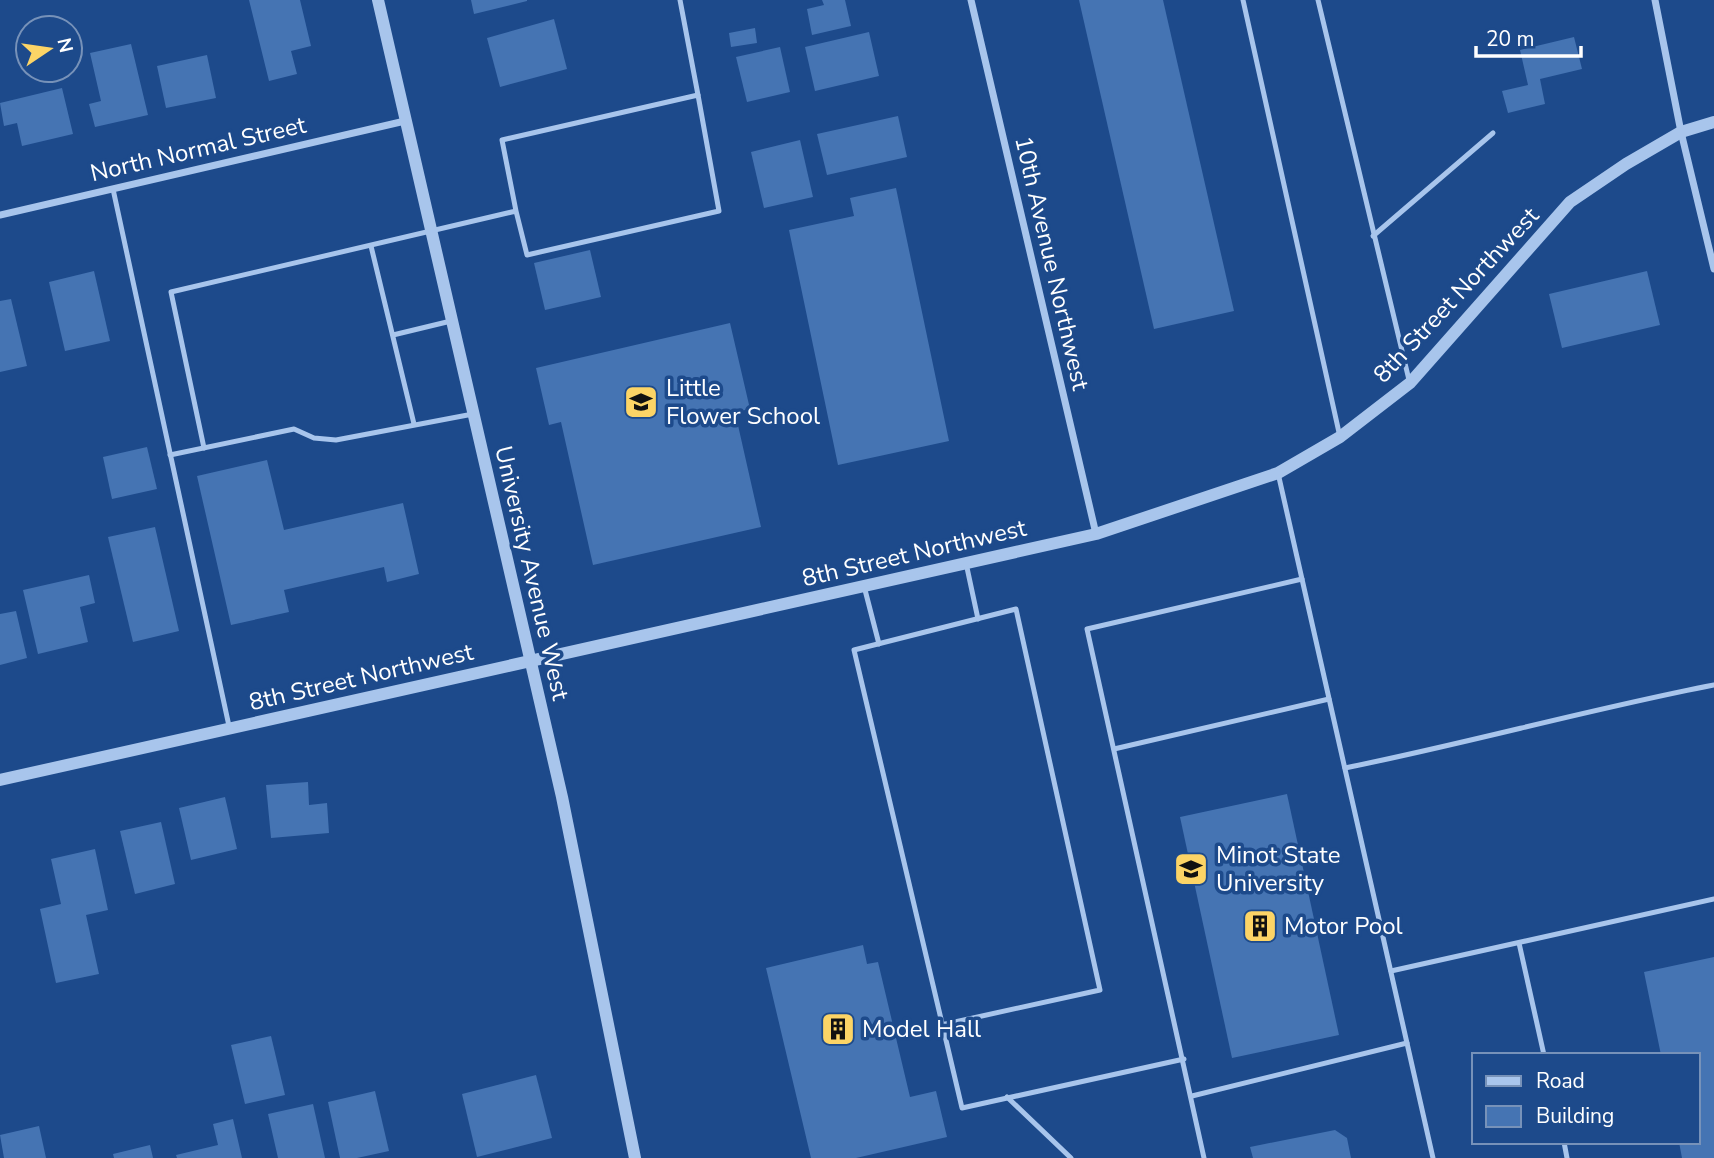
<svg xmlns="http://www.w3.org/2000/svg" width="1714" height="1158" font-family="'Nunito Sans',sans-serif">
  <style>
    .building { fill: #4574b3 }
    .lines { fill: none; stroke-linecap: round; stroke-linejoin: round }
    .service { stroke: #a8c5ec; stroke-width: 5 }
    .minor { stroke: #a8c5ec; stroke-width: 7 }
    .tertiary { stroke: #a8c5ec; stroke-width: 12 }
    .labels { text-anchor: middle; stroke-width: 7; stroke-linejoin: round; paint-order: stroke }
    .street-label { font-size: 24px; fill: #fff; stroke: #1d4a8b }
    .poi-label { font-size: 24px; fill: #fff; stroke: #1d4a8b; text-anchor: start }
  </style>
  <rect width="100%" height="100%" fill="#1d4a8b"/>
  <g class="building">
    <polygon points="249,0 300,0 311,46 291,51 297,74 269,81"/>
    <polygon points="471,0 527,0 527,1 474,14"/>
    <polygon points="822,0 845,0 851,26 812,35 807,9 824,5"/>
    <polygon points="1079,0 1163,0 1234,311 1154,329"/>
    <polygon points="554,19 567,69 500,87 487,38"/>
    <polygon points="755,28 757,43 731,47 729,33"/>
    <polygon points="869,32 879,76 815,91 805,47"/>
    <polygon points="1574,37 1582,69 1540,79 1545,104 1508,113 1502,91 1528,85 1520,50"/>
    <polygon points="131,44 148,115 95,127 89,104 101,101 90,53"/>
    <polygon points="780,47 790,92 747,102 736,57"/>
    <polygon points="207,55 216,98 166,108 157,66"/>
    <polygon points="62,88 73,134 22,146 17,123 4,126 0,103"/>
    <polygon points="898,116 907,157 827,175 817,134"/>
    <polygon points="800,140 813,197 764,208 751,152"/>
    <polygon points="896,188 949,441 838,465 789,230 854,216 850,198"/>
    <polygon points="590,250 601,297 545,310 534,263"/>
    <polygon points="94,271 110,341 65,351 49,282"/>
    <polygon points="1647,271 1660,325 1562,348 1549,294"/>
    <polygon points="11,299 27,366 0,372 0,301"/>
    <polygon points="730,323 750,409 735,412 761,527 593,565 561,422 549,425 536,368"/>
    <polygon points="147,447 157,489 112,499 103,457"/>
    <polygon points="267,460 284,530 403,503 419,574 387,582 384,567 284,590 289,612 231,625 197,476"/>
    <polygon points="155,527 179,631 133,642 108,537"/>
    <polygon points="89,575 95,603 80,607 88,642 38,654 23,590"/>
    <polygon points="16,611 27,658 0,665 0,614"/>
    <polygon points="308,782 309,805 327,803 329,833 271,838 266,785"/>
    <polygon points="1287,794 1339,1035 1232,1058 1180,817"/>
    <polygon points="225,797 237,849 191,860 179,808"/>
    <polygon points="161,822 175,884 135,894 120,831"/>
    <polygon points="95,849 108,910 86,915 99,974 56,983 40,909 61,904 51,859"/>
    <polygon points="863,945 867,964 878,962 910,1097 936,1091 947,1137 856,1158 811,1158 766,968"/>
    <polygon points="1714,957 1714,1158 1682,1158 1679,1142 1698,1142 1698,1055 1661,1055 1644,972"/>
    <polygon points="271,1036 285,1095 245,1104 231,1045"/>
    <polygon points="536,1075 552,1138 477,1157 462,1094"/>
    <polygon points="375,1091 389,1151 357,1158 340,1158 328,1102"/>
    <polygon points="313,1104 325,1158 278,1158 268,1114"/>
    <polygon points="233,1119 242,1158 177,1158 176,1155 218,1145 213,1124"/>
    <polygon points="39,1126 46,1158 4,1158 0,1135"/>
    <polygon points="1335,1130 1347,1138 1351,1158 1253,1158 1250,1147"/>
    <polygon points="150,1145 153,1158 114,1158 113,1154"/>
  </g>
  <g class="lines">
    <g class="service">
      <polyline points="680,0 698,95"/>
      <polyline points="1243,0 1340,437"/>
      <polyline points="1318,0 1409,380"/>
      <polyline points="113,189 229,726"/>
      <polyline points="1373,236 1493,133"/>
      <polyline points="371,246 414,424"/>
      <polyline points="393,335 451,321"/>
      <polyline points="204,448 171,292 516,211 527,255 719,211 698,95 502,140 516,211"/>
      <polyline points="170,455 294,429 314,438 336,440 473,414"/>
      <polyline points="1278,473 1433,1158"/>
      <polyline points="966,563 978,619"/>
      <polyline points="864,586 879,644"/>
      <polyline points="1114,749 1329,699"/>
      <path d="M 1345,768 C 1469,743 1590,709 1714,685"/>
      <polyline points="1519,943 1544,1055"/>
      <polyline points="1391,971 1714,899"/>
      <polyline points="941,1025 1100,990 1016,609 854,650 962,1108 1184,1059"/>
      <polyline points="1192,1096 1407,1043"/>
      <polyline points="1007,1097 1071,1158"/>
      <polyline points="1564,1142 1567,1158"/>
      <polyline points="1204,1158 1087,629 1302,579"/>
    </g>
    <g class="minor">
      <polyline points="971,0 1096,534"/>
      <polyline points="1655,0 1681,132 1714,269"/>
      <polyline points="0,215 405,121"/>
    </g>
    <g class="tertiary">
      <polyline points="378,0 562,797 635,1158"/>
      <polyline points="0,780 1096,534 1278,473 1340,437 1410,383 1570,202 1626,164 1681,132 1714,122"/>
    </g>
  </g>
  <defs>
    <g id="school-square" transform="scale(1.75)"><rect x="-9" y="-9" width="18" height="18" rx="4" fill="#fcd466" stroke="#1d4a8b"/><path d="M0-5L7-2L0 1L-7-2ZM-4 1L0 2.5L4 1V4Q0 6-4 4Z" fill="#111"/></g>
    <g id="university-square" transform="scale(1.75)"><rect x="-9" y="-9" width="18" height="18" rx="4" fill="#fcd466" stroke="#1d4a8b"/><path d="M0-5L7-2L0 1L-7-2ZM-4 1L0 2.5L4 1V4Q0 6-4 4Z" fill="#111"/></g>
    <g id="building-square" transform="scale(1.75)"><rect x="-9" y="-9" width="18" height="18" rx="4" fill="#fcd466" stroke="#1d4a8b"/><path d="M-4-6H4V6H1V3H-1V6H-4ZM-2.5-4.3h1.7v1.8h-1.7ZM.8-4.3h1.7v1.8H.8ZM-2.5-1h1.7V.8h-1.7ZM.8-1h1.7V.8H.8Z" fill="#111"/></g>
  </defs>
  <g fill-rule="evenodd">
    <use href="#school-square" x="641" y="402"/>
    <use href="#university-square" x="1191" y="869"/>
    <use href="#building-square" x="1260" y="926"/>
    <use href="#building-square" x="838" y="1029"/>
  </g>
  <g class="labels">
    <g class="street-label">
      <text transform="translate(198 149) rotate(-13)" y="8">North Normal Street</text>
      <text transform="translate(1052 263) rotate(77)" y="8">10th Avenue Northwest</text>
      <text transform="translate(1456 295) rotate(-47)" y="8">8th Street Northwest</text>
      <text transform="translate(914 553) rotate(-13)" y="8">8th Street Northwest</text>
      <text transform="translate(532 573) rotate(77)" y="8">University Avenue West</text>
      <text transform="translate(361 677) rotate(-13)" y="8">8th Street Northwest</text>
    </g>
    <g class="poi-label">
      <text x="666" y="396">Little<tspan x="666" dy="28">Flower School</tspan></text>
      <text x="1216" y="863">Minot State<tspan x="1216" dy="28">University</tspan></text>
      <text x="1284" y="934">Motor Pool</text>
      <text x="862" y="1037">Model Hall</text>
    </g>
  </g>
  <rect x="1472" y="1053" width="228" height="91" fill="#1d4a8b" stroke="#7792b9" stroke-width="2"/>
  <rect x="1486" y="1076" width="35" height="10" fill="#a8c5ec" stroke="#7792b9" stroke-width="2"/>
  <text x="1536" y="1088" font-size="21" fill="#ffffff">Road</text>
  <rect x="1486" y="1106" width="35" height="21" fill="#4574b3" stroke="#7792b9" stroke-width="2"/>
  <text x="1536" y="1123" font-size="21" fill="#ffffff">Building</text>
  <g transform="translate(49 49) rotate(77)"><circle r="33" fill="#1d4a8b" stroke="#7792b9" stroke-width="2"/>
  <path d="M0-5L12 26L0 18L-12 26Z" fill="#fcd466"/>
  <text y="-10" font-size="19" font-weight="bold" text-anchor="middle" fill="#ffffff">N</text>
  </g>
  <path d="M1476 46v10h105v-10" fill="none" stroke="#ffffff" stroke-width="3.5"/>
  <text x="1486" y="46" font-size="21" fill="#ffffff" stroke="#1d4a8b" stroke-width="5" paint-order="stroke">20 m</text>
</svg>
